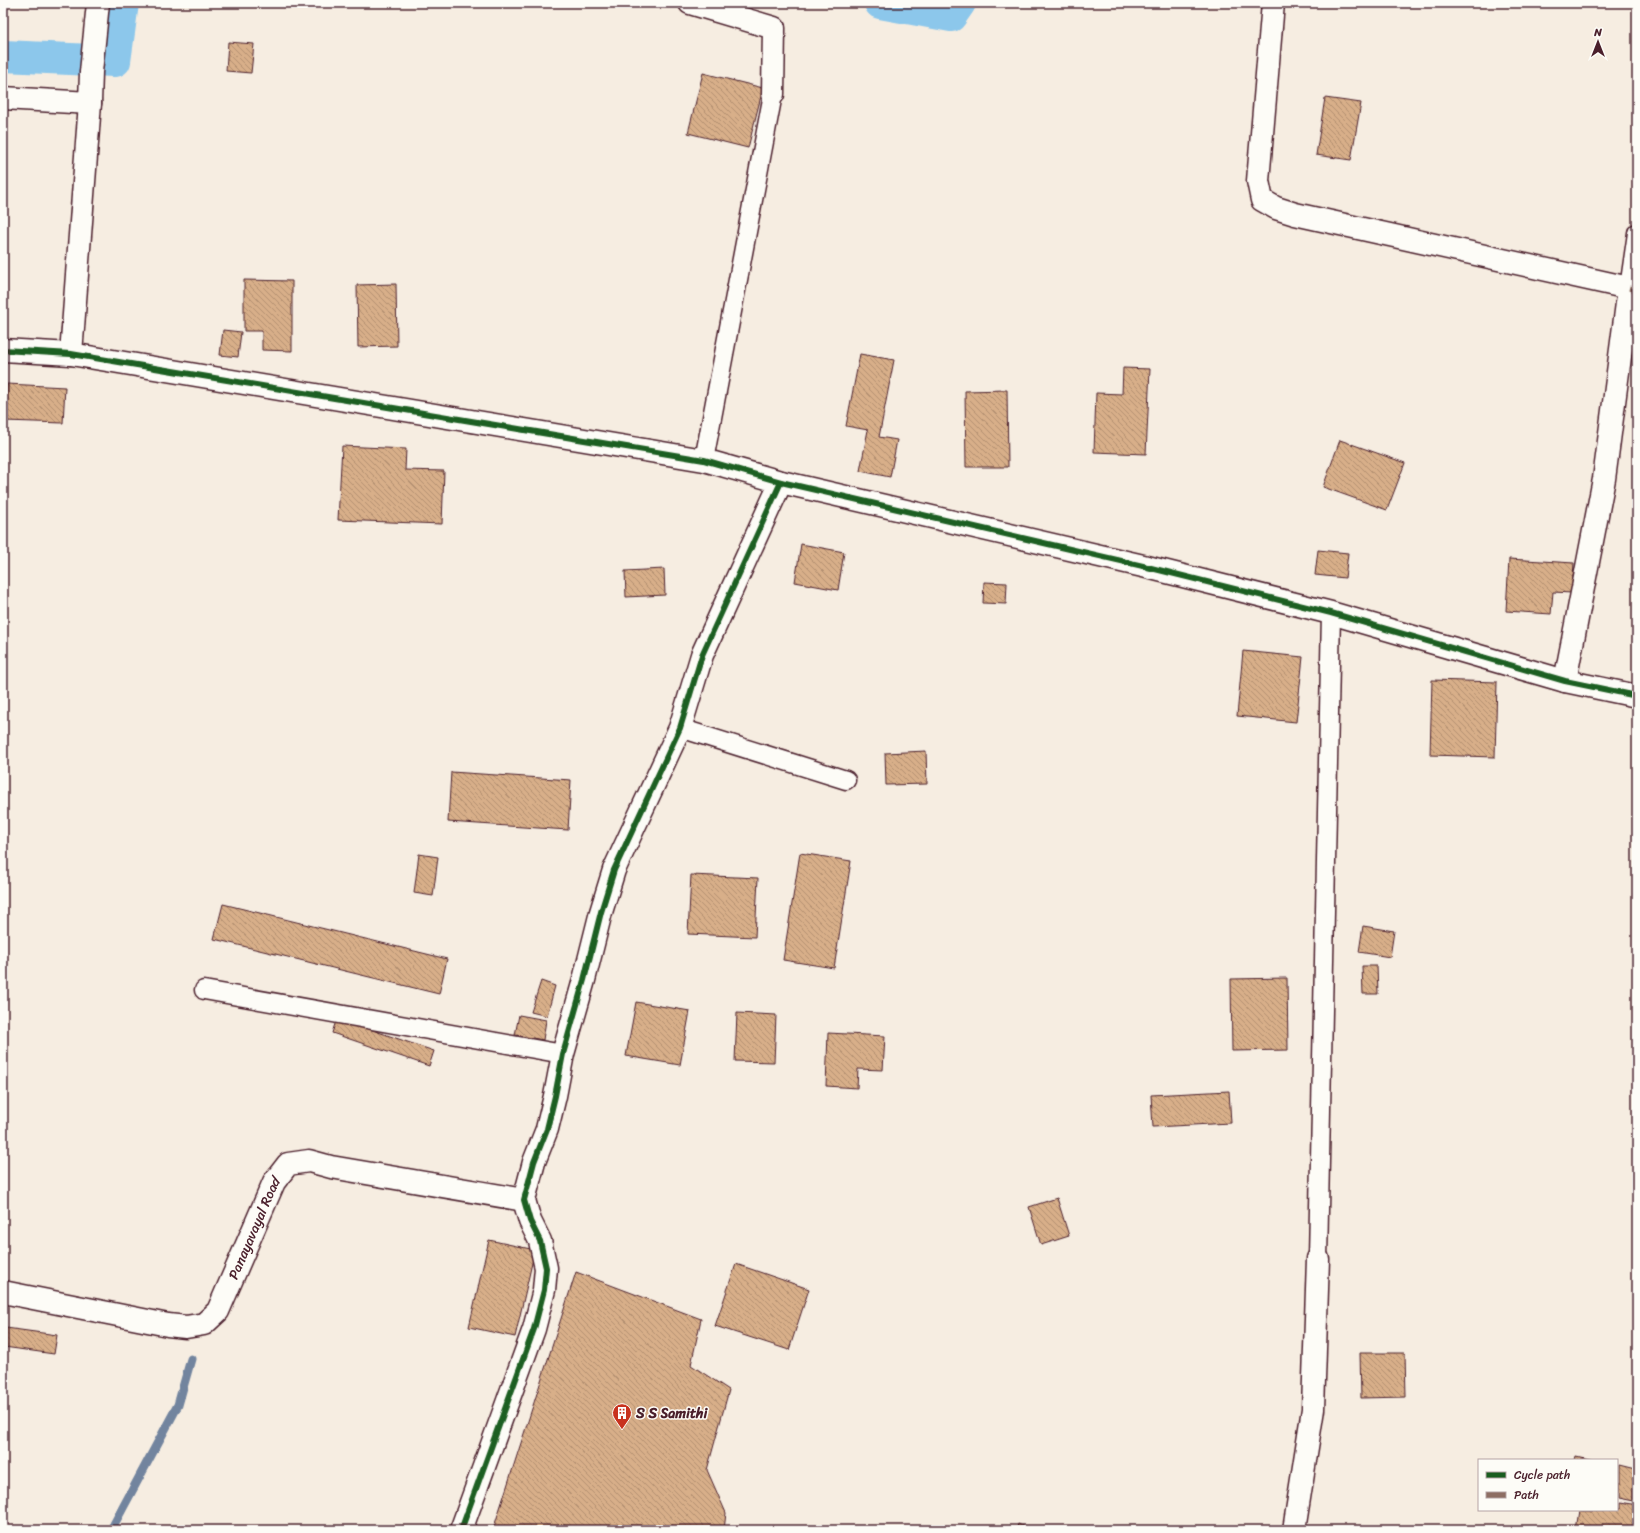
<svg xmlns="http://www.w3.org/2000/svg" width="1640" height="1533" font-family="Sriracha,sans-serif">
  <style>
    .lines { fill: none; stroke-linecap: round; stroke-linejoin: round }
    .stream { stroke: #72849e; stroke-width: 9 }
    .canal { stroke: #8cc7eb; stroke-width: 32 }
    .building { fill: url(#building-back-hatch); stroke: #4a1f2b }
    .service-casing { stroke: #4a1f2b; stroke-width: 21 }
    .minor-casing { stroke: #4a1f2b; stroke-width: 25 }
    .tertiary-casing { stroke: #4a1f2b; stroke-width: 25 }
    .service { stroke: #fdfcf7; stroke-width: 18 }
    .minor { stroke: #fdfcf7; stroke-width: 22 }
    .tertiary { stroke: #fdfcf7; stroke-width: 22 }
    .quiet { stroke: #8d6e63; stroke-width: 5; stroke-dasharray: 10 5; stroke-linecap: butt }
    .cycleway-casing { stroke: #fdfcf7; stroke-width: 8 }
    .cycleway { stroke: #1b5e20; stroke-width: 6 }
    .labels { text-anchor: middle; stroke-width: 3; stroke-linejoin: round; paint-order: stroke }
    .street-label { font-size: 14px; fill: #4a1f2b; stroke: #fdfcf7 }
    .poi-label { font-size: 14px; font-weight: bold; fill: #4a1f2b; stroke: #fdfcf7; text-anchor: start }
  </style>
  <defs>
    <pattern id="building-back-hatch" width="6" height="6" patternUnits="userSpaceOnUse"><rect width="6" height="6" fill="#d8af89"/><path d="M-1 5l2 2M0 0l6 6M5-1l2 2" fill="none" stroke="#b18e70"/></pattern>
  </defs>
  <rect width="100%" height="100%" fill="#f6ede1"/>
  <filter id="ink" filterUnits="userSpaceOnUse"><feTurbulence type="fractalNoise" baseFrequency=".025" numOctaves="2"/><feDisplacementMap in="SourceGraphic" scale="8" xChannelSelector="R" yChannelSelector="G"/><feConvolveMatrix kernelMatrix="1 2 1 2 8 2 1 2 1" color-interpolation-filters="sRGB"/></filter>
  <g filter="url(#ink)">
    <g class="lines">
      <polyline class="stream" points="111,1530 178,1405 191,1359"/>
      <g class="canal">
        <polyline points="880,3 951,16 960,3"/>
        <polyline points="3,56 115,61 123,3"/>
      </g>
    </g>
    <g class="building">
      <polygon points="228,42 254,44 251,73 226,71"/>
      <polygon points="703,73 763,88 748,148 688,133"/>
      <polygon points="1325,98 1361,103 1351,160 1316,155"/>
      <polygon points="244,280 292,281 292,351 262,350 262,331 244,331"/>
      <polygon points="396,284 397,346 358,347 357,285"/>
      <polygon points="223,330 241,332 238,357 220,355"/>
      <polygon points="860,354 894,360 879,437 897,440 890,477 860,471 868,430 846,426"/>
      <polygon points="1123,368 1150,369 1146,454 1094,452 1096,393 1122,394"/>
      <polygon points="7,384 65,387 63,423 5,421"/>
      <polygon points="1007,390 1008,467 966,467 965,391"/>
      <polygon points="1340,440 1405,463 1387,510 1323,487"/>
      <polygon points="342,446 406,449 405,470 444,471 442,524 338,520"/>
      <polygon points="801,544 844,552 838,590 795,582"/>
      <polygon points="1318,550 1348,553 1345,578 1315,575"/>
      <polygon points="1509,559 1574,563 1572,593 1553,592 1551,614 1506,611"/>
      <polygon points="664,569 665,595 626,597 625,571"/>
      <polygon points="984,582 1007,583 1006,604 983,603"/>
      <polygon points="1243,651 1303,657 1296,722 1237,716"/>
      <polygon points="1432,680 1497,682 1495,757 1430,755"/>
      <polygon points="926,751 927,784 886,785 885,753"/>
      <polygon points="451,772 571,780 568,830 448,822"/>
      <polygon points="800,853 851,861 834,968 783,960"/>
      <polygon points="419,854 438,857 433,896 414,893"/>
      <polygon points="691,875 758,878 755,937 688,934"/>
      <polygon points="223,904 447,959 439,994 214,939"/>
      <polygon points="1363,926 1394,931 1390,957 1359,952"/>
      <polygon points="1362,966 1377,966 1378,994 1363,994"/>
      <polygon points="1287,978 1288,1050 1232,1051 1231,979"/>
      <polygon points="541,981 555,986 547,1016 531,1012"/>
      <polygon points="636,1002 690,1011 680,1065 626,1056"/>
      <polygon points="737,1013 776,1015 774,1062 735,1061"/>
      <polygon points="519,1015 546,1020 543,1040 515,1035"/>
      <polygon points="337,1018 434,1051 429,1066 332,1033"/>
      <polygon points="828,1033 885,1036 883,1070 858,1069 857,1088 826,1086"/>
      <polygon points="1229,1091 1231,1123 1153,1127 1151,1095"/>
      <polygon points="1057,1198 1069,1236 1041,1245 1029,1207"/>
      <polygon points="489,1240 535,1250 515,1337 469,1327"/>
      <polygon points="736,1264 809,1289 789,1350 715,1326"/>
      <polygon points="576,1272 701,1319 691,1365 729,1390 707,1470 726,1513 724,1530 493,1530"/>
      <polygon points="6,1328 57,1335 54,1354 4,1347"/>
      <polygon points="1360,1353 1405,1353 1406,1397 1361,1398"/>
      <polygon points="1576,1456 1594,1460 1575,1460"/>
      <polygon points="1617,1465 1637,1470 1637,1504 1617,1500"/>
      <polygon points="1617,1504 1637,1507 1637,1530 1576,1530 1579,1510 1617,1510"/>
      <polygon points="1018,1524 1031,1530 1016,1530"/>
    </g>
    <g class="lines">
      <g class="service-casing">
        <g id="service">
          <polyline points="1629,288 1637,233"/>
          <polyline points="704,460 773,94"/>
          <polyline points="680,728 846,780"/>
          <polyline points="204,990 563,1054"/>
          <polyline points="1318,1259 1331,613"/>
        </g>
      </g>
      <g class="minor-casing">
        <g id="minor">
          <polyline points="690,3 774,28 773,94"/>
          <polyline points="1273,3 1258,181 1262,200 1276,208 1295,214 1629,288 1604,479 1565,681"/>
          <polyline points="3,98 90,103 91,72 98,3"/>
          <polyline points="71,354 90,103"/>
          <path id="s1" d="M 3,1292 L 168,1325 L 186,1327 L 204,1324 L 218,1311 L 274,1182 L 288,1164 L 309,1161 L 331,1167 L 524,1200"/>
          <polyline points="461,1530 534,1329 544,1290 546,1268 540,1241 530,1221 524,1200 534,1162 547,1129 555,1096 563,1054 584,980 601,912 614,870 680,728 702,655 781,482"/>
          <polyline points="1294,1530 1313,1409 1318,1259"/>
        </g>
      </g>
      <g class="tertiary-casing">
        <polyline id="tertiary" points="3,350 71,354 704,460 781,482 1143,566 1331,613 1565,681 1637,696"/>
      </g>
      <use href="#service" class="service"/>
      <use href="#minor" class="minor"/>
      <use href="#tertiary" class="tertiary"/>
      <polyline class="quiet" points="1629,288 1637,290"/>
      <g class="cycleway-casing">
        <g id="cycleway">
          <polyline points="3,350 71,354 704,460 781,482 1143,566 1331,613 1565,681 1637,696"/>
          <polyline points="461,1530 534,1329 544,1290 546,1268 540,1241 530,1221 524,1200 534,1162 547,1129 555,1096 563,1054 584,980 601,912 614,870 680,728 702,655 781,482"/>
        </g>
      </g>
      <use href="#cycleway" class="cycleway"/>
    </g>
  </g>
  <defs>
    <g id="building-pin" transform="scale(1)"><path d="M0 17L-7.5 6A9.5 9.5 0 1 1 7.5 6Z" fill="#c8321e" stroke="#fdfcf7"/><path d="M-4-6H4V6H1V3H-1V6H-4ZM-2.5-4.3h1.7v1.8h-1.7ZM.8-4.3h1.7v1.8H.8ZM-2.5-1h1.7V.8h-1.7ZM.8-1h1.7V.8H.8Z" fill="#fff"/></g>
  </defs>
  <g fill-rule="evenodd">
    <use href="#building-pin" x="622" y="1413"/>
  </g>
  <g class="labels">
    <g class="street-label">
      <text dy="5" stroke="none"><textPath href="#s1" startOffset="314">Panayavayal Road</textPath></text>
    </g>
    <g class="poi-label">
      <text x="636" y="1418">S S Samithi</text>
    </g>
  </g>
  <rect width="1640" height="1533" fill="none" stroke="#fdfcf7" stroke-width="16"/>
  <rect x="8" y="8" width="1624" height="1517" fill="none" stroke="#4a1f2b" stroke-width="1.5" filter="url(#ink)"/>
  <rect x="1478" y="1459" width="140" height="52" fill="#fdfcf7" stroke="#b5a4a5"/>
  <rect x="1486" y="1472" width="20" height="6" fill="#1b5e20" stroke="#b5a4a5"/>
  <text x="1514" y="1479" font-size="12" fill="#4a1f2b">Cycle path</text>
  <rect x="1486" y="1492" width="20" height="6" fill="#8d6e63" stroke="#b5a4a5"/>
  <text x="1514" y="1499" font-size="12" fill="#4a1f2b">Path</text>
  <g transform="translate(1598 42)" stroke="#fdfcf7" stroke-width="3" paint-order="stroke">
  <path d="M0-3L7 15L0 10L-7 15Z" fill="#4a1f2b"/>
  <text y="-6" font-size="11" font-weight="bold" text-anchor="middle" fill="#4a1f2b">N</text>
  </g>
</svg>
